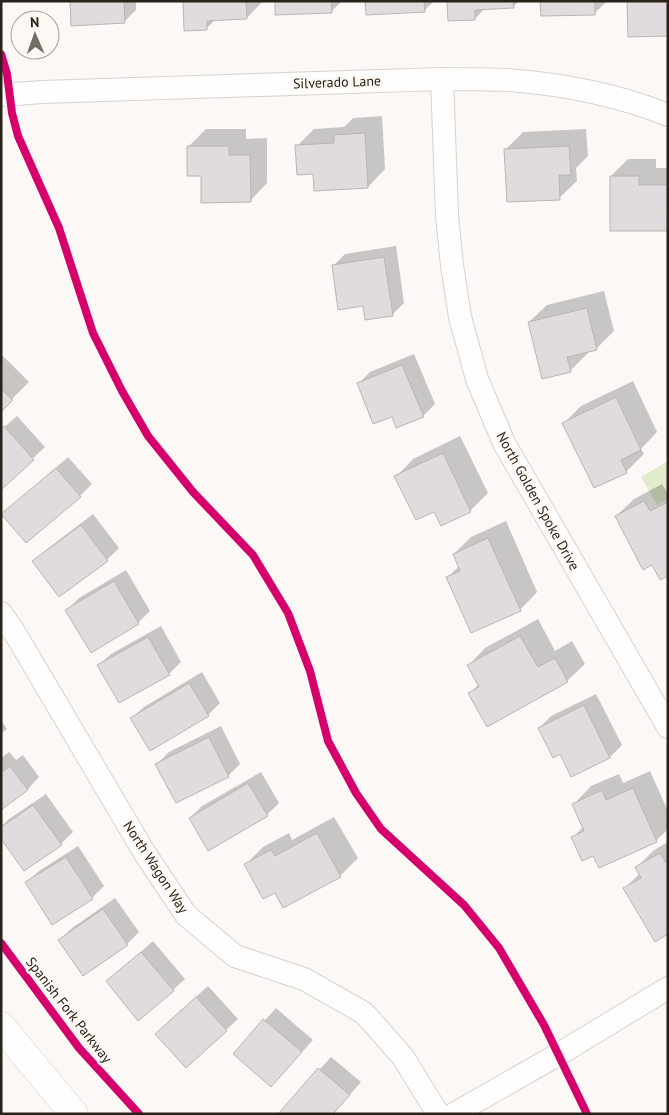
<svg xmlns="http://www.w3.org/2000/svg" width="669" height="1115" font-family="'PT Sans',sans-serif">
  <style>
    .green { fill: #e0eccb }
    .shadow { fill: #0003 }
    .building { fill: #e1dbde; stroke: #bab4b7 }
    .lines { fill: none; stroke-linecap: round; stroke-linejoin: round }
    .minor-casing { stroke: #d7d2cd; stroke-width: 24 }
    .tertiary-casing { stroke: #d7d2cd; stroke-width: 29 }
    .minor { stroke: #fefefe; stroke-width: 22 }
    .tertiary { stroke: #fefefe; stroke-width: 28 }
    .cycleway-casing { stroke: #fdf8f4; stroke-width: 11 }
    .cycleway { stroke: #d6006c; stroke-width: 8 }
    .labels { text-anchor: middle; stroke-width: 5; stroke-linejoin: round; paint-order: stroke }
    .street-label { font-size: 14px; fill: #29221a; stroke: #fdf8f4 }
  </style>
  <rect width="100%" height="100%" fill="#fbf8f6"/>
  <polygon class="green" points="668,461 668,499 657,505 641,477"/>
  <g class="shadow">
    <polygon points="71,1 136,1 136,10 124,22"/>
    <polygon points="184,1 263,1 247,18 216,19 207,28"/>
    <polygon points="276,1 342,1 331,12"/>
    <polygon points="366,1 434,1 424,11"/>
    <polygon points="448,1 519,1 513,7 485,8 475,19"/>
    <polygon points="542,1 607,1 594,14"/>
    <polygon points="382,116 385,169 368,187 314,173 297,146 314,129 344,127 353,118"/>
    <polygon points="206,129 246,129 246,139 267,138 267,183 250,201 202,175 188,147"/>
    <polygon points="586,129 588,156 576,168 577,181 559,198 505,150 523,132"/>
    <polygon points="628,159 656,159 656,168 668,168 667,230 611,176"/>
    <polygon points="396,246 404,303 392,315 364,305 333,266 345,254"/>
    <polygon points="604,291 614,331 596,349 587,351 588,353 570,371 529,322 547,305"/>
    <polygon points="1,354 29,382 1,410"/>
    <polygon points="414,354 435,404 423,416 392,415 358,384 370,372"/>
    <polygon points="633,381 657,432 641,449 644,454 626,472 564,423 581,406"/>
    <polygon points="17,416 45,447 1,488 1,430"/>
    <polygon points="460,436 488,493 470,511 442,525 434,510 396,477 413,459"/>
    <polygon points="68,457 92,484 80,496 3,514"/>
    <polygon points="662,484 668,494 668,574 653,564 616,516 634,499"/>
    <polygon points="93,514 119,548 107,560 34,561 46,550"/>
    <polygon points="506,521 537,592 520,610 447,578 459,566 454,554 471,537"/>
    <polygon points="126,570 150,611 138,623 91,651 67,610 79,598"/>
    <polygon points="538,619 555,651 572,641 585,664 567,681 469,694 479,684 468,666 485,648"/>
    <polygon points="161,626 181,662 169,674 99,665 111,654"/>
    <polygon points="202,672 220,703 208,715 132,718 144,707"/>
    <polygon points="596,694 622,745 610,757 572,776 560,752 539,728 551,716"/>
    <polygon points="1,720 7,729 1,734"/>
    <polygon points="221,726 240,764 228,776 157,764 169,752"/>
    <polygon points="9,752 16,760 23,755 39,777 28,789 1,808 1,758"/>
    <polygon points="650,771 668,811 668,829 656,841 594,854 573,837 584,826 574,804 591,786 619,774 623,783"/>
    <polygon points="261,772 279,803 267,815 190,818 202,806"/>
    <polygon points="46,794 73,832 61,844 1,827 9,819"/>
    <polygon points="334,817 358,858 340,876 275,891 246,864 263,847 289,833 292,840"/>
    <polygon points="668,842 668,932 625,888 640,873 637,867 654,850"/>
    <polygon points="78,846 104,886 92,898 27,882 39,871"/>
    <polygon points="115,898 139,932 127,944 60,940 72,928"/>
    <polygon points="153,941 185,979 173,990 107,982"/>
    <polygon points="208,986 238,1019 226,1030 168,1022"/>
    <polygon points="276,1008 313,1040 283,1073 234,1054"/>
    <polygon points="331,1057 361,1082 333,1114 279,1114"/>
  </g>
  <g class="building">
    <polygon points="70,1 124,1 125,23 71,26"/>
    <polygon points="183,1 246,1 247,19 207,21 207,30 184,31"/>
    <polygon points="275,1 331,1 332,13 275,15"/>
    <polygon points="365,1 424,1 425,12 366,15"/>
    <polygon points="447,1 513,1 514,8 475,10 475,20 448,21"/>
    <polygon points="540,1 595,1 595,15 541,16"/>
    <polygon points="627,1 668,1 668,36 628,37"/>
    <polygon points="365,133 368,188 314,191 313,174 297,175 295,145 334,143 334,135"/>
    <polygon points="187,146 229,146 229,155 250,155 251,202 201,203 201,176 187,176"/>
    <polygon points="569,146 571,175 559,175 560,200 507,202 504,149"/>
    <polygon points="610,176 639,176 639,185 668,185 667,231 610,231"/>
    <polygon points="384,257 393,316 365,320 363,306 338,310 332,265"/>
    <polygon points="587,308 597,350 567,357 571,372 542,379 528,322"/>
    <polygon points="402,365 424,417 396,428 392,417 373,424 357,383"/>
    <polygon points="1,389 13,400 1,412"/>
    <polygon points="616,397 641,450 621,460 627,473 594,488 562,423"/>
    <polygon points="4,426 34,460 1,490 1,429"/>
    <polygon points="443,453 471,512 441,526 434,512 416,520 394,476"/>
    <polygon points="56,468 81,497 26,543 1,514"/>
    <polygon points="644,501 650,511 668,502 668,576 660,580 652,565 643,570 615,516"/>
    <polygon points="81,525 108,561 59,597 32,561"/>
    <polygon points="488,538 521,611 471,633 446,577 460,571 453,554"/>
    <polygon points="114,581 139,624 91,653 65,610"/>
    <polygon points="520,636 538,667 555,658 568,682 487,727 468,693 479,687 467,665"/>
    <polygon points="148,637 170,675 119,703 97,665"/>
    <polygon points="189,683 209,716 150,751 130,718"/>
    <polygon points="584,705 610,758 571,777 560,754 553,758 538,728"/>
    <polygon points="209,737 229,777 176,803 155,764"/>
    <polygon points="10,766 28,790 1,810 1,768 3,771"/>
    <polygon points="248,783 268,816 208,851 189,818"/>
    <polygon points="633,788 657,842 599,868 593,856 582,861 571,837 584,831 572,804 602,790 606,800"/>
    <polygon points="33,805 62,845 24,871 1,839 1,827"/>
    <polygon points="317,833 341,877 283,908 275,893 263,899 244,864 271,850 275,856"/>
    <polygon points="660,853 666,863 668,862 668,934 655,942 623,888 641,878 635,867"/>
    <polygon points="66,857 93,899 52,925 25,882"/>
    <polygon points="103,909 128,945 83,976 58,940"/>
    <polygon points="141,952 174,991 138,1021 106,981"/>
    <polygon points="196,997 227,1031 186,1068 155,1034"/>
    <polygon points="263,1019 302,1052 271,1087 233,1054"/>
    <polygon points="318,1068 350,1095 333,1114 278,1114"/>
  </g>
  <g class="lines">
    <g class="minor-casing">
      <g id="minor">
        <polyline points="442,79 447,216 452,265 460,317 477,379 504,443 668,727"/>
        <path d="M 1,95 L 43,92 L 442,79 C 463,79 485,79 507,80 C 561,84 618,95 668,115"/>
        <polyline points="1,613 16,635 144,852 186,915 235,956 304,979 364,1013 403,1057 438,1114"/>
        <polyline points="454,1114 559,1054 668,988"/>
      </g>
    </g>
    <g class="tertiary-casing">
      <polyline id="tertiary" points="1,1026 74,1114"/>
    </g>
    <use href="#minor" class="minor"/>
    <use href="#tertiary" class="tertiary"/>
    <g class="cycleway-casing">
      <g id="cycleway">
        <polyline points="1,54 7,74 12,113 18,136 59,228 93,333 122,391 148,436 193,492 253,555 288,613 310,671 328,741 356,793 381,829 464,905 499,948 544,1025 587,1114"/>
        <polyline points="1,943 79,1048 139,1114"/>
      </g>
    </g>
    <use href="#cycleway" class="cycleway"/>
  </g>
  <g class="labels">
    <g class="street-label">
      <text transform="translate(337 82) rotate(-2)" y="5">Silverado Lane</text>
      <text transform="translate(538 501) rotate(61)" y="5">North Golden Spoke Drive</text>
      <text transform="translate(156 867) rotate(57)" y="5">North Wagon Way</text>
      <text transform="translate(69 1010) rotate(52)" y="5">Spanish Fork Parkway</text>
    </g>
  </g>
  <rect width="669" height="1115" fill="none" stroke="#29221a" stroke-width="5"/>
  <g transform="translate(35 35) rotate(358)"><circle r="24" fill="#fdf8f4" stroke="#a8a29d"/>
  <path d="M0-4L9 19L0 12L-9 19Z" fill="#726d67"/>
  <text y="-8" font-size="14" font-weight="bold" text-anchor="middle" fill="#29221a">N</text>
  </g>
</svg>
